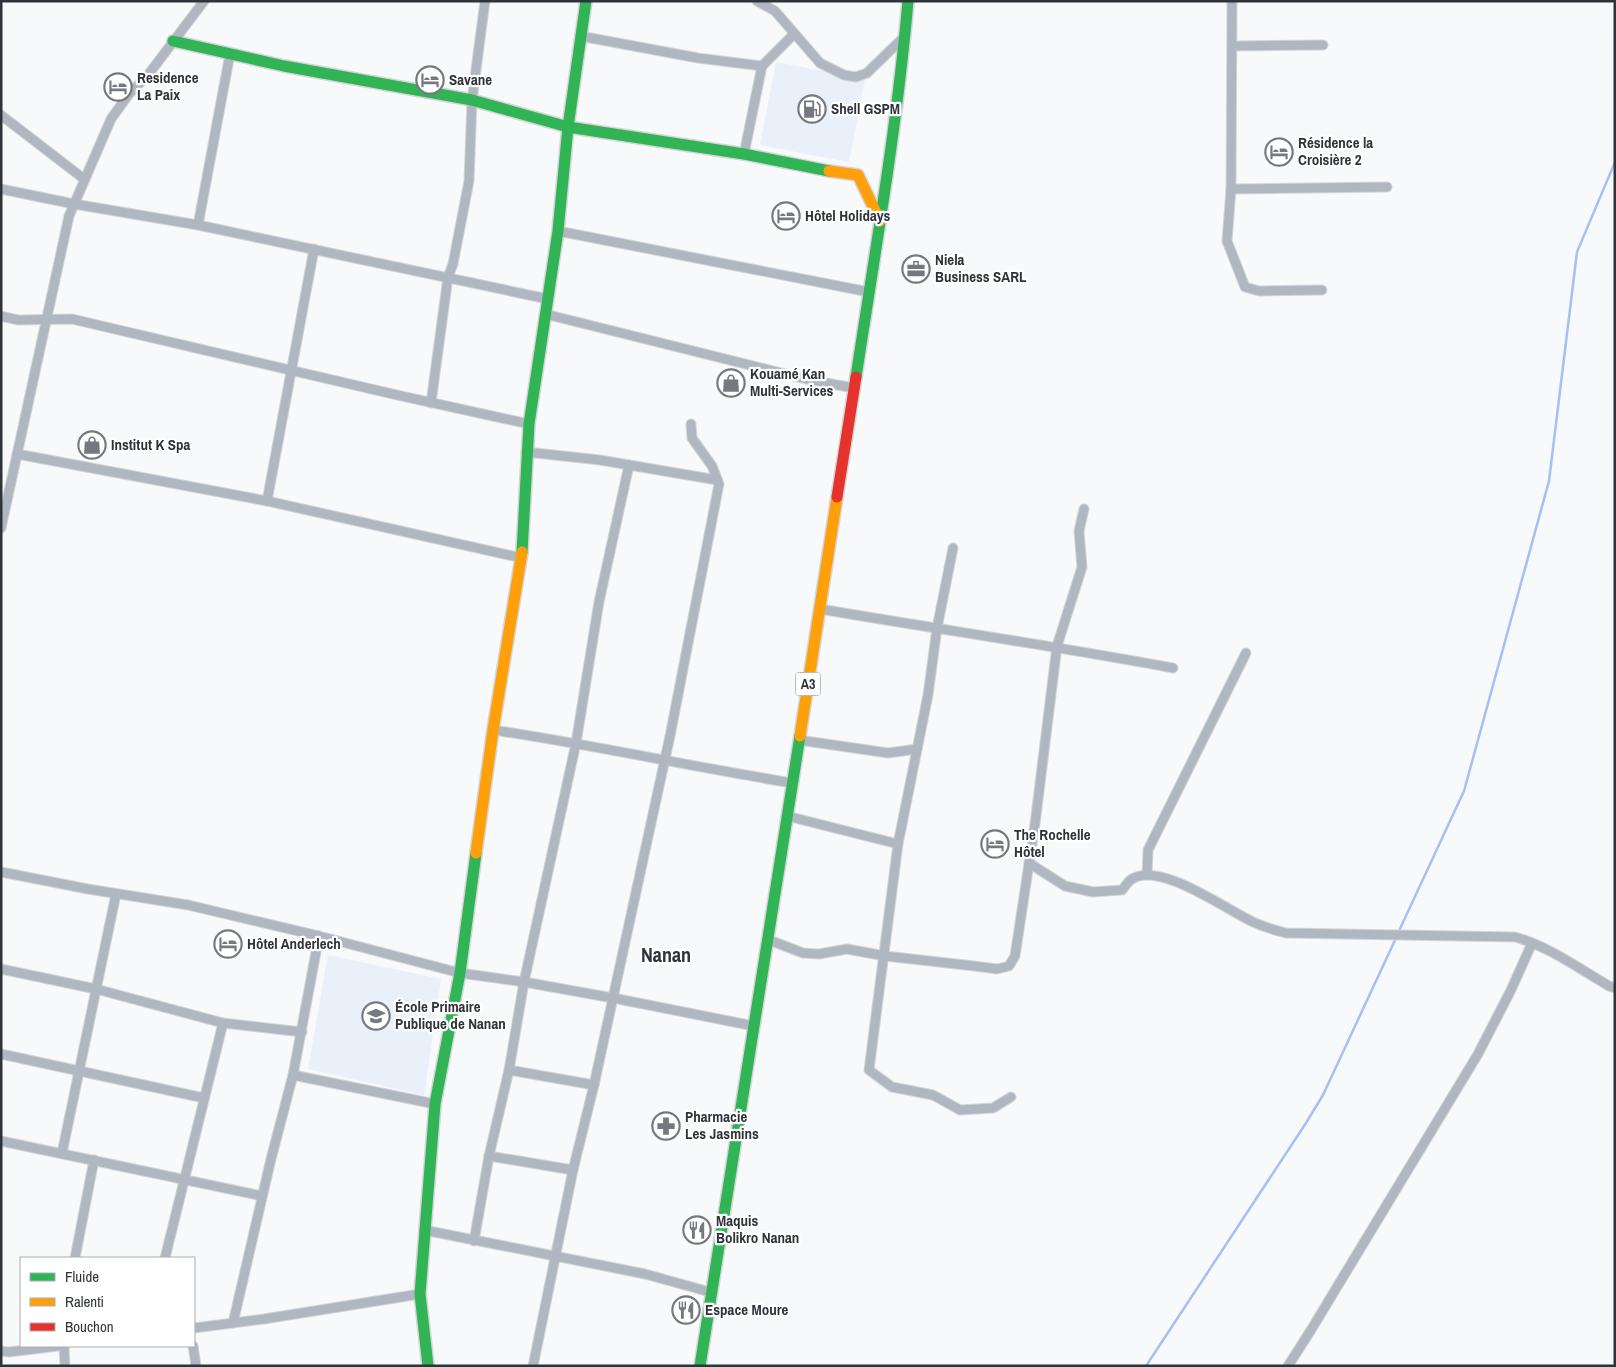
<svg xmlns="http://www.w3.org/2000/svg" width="1616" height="1367" font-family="'Archivo Narrow',sans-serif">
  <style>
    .built { fill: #eaf0f9 }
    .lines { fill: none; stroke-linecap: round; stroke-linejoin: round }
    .stream { stroke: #a6c0f4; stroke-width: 2.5 }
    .street-casing { stroke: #d4d5d7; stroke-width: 11 }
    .fast-casing { stroke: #d4d5d7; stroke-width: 14 }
    .slow-casing { stroke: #d4d5d7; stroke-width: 14 }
    .jam-casing { stroke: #d4d5d7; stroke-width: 14 }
    .street { stroke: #b1b7c1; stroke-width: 9 }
    .fast { stroke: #30b455; stroke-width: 11 }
    .slow { stroke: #ff9f0a; stroke-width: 11 }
    .jam { stroke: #e5322d; stroke-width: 11 }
    .labels { text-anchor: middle; stroke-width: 4.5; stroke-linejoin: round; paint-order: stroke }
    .shield { fill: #fff; stroke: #6d7075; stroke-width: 1 }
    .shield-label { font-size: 14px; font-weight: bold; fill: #2f333a }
    .poi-label { font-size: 15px; font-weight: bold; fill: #2f333a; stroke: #fff; text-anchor: start }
    .district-label { font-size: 20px; font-weight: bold; fill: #2f333a; stroke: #fff }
  </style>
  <rect width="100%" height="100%" fill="#f7f9fb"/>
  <g class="built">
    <polygon points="776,62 865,79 849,162 760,145"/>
    <polygon points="328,955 441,979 424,1095 308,1069"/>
  </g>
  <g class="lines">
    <g class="stream">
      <polyline points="1398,933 1464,791 1549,481 1577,252 1615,162"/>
      <polyline points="1146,1366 1306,1123 1323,1095 1396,938"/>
    </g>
    <g class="street-casing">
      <g id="street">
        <polyline points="757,1 775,11 820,63 844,75 856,77 867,73 903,38"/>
        <polyline points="1232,1 1231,189 1227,241 1245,287 1259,291 1322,290"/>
        <polyline points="580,36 698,58 762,66 794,34"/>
        <polyline points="1233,46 1323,45"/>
        <polyline points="1,115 84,179"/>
        <polyline points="744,154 762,66"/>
        <polyline points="1,189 74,204 198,225 548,299"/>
        <polyline points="1231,189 1387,187"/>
        <polyline points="198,225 230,54"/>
        <polyline points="558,231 869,292"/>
        <polyline points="545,314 810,380 854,388"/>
        <polyline points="1,316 18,320 72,319 397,395 529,424"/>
        <polyline points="431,403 448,277 453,264 469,181 472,100 485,1"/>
        <polyline points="526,452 600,460 717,480"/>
        <polyline points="17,454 267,501 522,558"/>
        <polyline points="267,501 314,249"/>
        <polyline points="1,528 69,216 111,119 129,94 148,75 204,1"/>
        <polyline points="953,548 937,628 928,695 898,844 869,1070 892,1087 933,1095 960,1110 993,1108 1011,1097"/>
        <path d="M 820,609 C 937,629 1055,646 1173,668"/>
        <path d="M 493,730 C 594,745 693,767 793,783"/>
        <polyline points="799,740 888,753 917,749"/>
        <polyline points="787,816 898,844"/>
        <path d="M 1029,863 L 1065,886 L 1093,892 L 1122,890 C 1125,887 1128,881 1132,879 C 1160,861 1227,910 1253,922 C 1264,927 1274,930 1286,933 L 1515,937 C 1550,947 1578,968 1609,986 L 1615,988"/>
        <polyline points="1,872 88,889 188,905 319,936 460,973 524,982 576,743 599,602 629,465"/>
        <polyline points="1147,875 1148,850 1246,653"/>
        <polyline points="769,940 803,953 819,954 847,949 885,956 974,966 997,969 1009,966 1015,956 1035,824 1057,646 1082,567 1079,531 1084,509"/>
        <polyline points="1,969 96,989 223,1023 302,1032"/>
        <polyline points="1,1054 204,1098"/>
        <polyline points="509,1070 594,1085"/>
        <polyline points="293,1075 435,1104"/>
        <polyline points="1,1141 262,1196"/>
        <polyline points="62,1153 116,894"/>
        <polyline points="489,1156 573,1170"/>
        <polyline points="424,1230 645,1274 710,1292"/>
        <polyline points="474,1241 489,1156 509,1070 524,982 613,998 754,1026"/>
        <polyline points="75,1258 94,1160"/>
        <polyline points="165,1258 223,1023"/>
        <polyline points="233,1323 271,1159 293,1075 319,936"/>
        <polyline points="194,1328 264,1319 420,1294"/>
        <polyline points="64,1346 65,1366"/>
        <polyline points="193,1346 196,1366"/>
        <polyline points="1,1351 9,1352 58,1346"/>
        <polyline points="533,1366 573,1170 594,1085 670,736 719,484 712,466 692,438 691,424"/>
        <polyline points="1288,1366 1311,1330 1478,1054 1511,990 1532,943"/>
      </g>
    </g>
    <g class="fast-casing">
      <g id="fast">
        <polyline points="173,41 284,66 472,100 568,127 744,154 829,171"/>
        <path d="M 856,377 C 875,252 897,127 908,1"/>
        <polyline points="522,552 529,424 558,231 568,127 586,1"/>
        <polyline points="428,1366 420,1294 435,1104 460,973 476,853"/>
        <polyline points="700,1366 800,736"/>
      </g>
    </g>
    <g class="slow-casing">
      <g id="slow">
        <polyline points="829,171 858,175 880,221"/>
        <polyline points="800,736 837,497"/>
        <polyline points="476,853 493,730 522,552"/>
      </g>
    </g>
    <g class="jam-casing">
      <polyline id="jam" points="837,497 856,377"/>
    </g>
    <use href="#street" class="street"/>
    <use href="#fast" class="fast"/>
    <use href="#slow" class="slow"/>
    <use href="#jam" class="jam"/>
  </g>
  <defs>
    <g id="hotel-ring" transform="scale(1.4375)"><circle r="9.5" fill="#fff" stroke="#75787e" stroke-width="1.5"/><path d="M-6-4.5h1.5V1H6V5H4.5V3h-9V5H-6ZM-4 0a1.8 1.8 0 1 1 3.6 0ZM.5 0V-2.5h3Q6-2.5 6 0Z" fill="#75787e"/></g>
    <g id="fuel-ring" transform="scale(1.4375)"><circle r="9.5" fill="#fff" stroke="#75787e" stroke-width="1.5"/><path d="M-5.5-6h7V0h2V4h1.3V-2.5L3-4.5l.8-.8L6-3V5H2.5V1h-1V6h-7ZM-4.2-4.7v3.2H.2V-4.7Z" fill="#75787e"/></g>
    <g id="office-ring" transform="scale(1.4375)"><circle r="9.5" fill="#fff" stroke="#75787e" stroke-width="1.5"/><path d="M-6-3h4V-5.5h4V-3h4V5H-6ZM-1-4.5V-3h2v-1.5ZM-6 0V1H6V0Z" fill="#75787e"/></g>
    <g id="shop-ring" transform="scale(1.4375)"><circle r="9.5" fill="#fff" stroke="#75787e" stroke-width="1.5"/><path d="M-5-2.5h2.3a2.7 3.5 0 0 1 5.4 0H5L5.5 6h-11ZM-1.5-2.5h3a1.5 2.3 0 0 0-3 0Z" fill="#75787e"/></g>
    <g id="school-ring" transform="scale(1.4375)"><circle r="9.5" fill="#fff" stroke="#75787e" stroke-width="1.5"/><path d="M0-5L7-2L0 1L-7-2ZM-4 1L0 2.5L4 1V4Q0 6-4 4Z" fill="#75787e"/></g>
    <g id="pharmacy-ring" transform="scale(1.4375)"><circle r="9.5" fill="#fff" stroke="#75787e" stroke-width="1.5"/><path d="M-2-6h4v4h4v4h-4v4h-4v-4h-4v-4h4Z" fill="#75787e"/></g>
    <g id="restaurant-ring" transform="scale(1.4375)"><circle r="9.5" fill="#fff" stroke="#75787e" stroke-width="1.5"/><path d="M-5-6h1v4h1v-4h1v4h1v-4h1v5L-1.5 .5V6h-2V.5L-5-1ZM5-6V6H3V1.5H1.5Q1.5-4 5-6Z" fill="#75787e"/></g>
  </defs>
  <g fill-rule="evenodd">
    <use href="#hotel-ring" x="430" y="80"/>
    <use href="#hotel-ring" x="118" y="87"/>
    <use href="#fuel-ring" x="812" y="109"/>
    <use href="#hotel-ring" x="1279" y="152"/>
    <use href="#hotel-ring" x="786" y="216"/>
    <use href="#office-ring" x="916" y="269"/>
    <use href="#shop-ring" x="731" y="383"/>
    <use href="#shop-ring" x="92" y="445"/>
    <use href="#hotel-ring" x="995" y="844"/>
    <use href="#hotel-ring" x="228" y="944"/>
    <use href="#school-ring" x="376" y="1016"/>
    <use href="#pharmacy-ring" x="666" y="1126"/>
    <use href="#restaurant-ring" x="697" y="1230"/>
    <use href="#restaurant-ring" x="686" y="1310"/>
  </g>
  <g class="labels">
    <rect class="shield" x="795.5" y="672.5" width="25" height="23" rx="4"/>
    <g class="shield-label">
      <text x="808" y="689">A3</text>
    </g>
    <g class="poi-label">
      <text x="137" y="83">Residence<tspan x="137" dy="17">La Paix</tspan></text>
      <text x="449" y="85">Savane</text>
      <text x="831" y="114">Shell GSPM</text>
      <text x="1298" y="148">Résidence la<tspan x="1298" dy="17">Croisière 2</tspan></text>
      <text x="805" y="221">Hôtel Holidays</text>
      <text x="935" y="265">Niela<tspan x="935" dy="17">Business SARL</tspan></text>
      <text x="750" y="379">Kouamé Kan<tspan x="750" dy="17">Multi-Services</tspan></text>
      <text x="111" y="450">Institut K Spa</text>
      <text x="1014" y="840">The Rochelle<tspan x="1014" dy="17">Hôtel</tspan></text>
      <text x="247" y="949">Hôtel Anderlech</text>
      <text x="395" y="1012">École Primaire<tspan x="395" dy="17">Publique de Nanan</tspan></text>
      <text x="685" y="1122">Pharmacie<tspan x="685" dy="17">Les Jasmins</tspan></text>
      <text x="716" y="1226">Maquis<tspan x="716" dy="17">Bolikro Nanan</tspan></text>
      <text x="705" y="1315">Espace Moure</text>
    </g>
    <g class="district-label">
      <text x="666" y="962">Nanan</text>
    </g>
  </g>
  <rect width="1616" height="1367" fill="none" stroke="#2f333a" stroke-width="5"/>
  <rect x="20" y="1257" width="175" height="90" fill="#ffffff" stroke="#acadb0"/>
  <rect x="30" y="1273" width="25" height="8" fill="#30b455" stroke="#acadb0"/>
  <text x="65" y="1282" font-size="15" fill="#2f333a">Fluide</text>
  <rect x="30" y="1298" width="25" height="8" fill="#ff9f0a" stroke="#acadb0"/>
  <text x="65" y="1307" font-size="15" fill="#2f333a">Ralenti</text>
  <rect x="30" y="1323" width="25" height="8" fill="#e5322d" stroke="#acadb0"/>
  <text x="65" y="1332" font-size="15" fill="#2f333a">Bouchon</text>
</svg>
